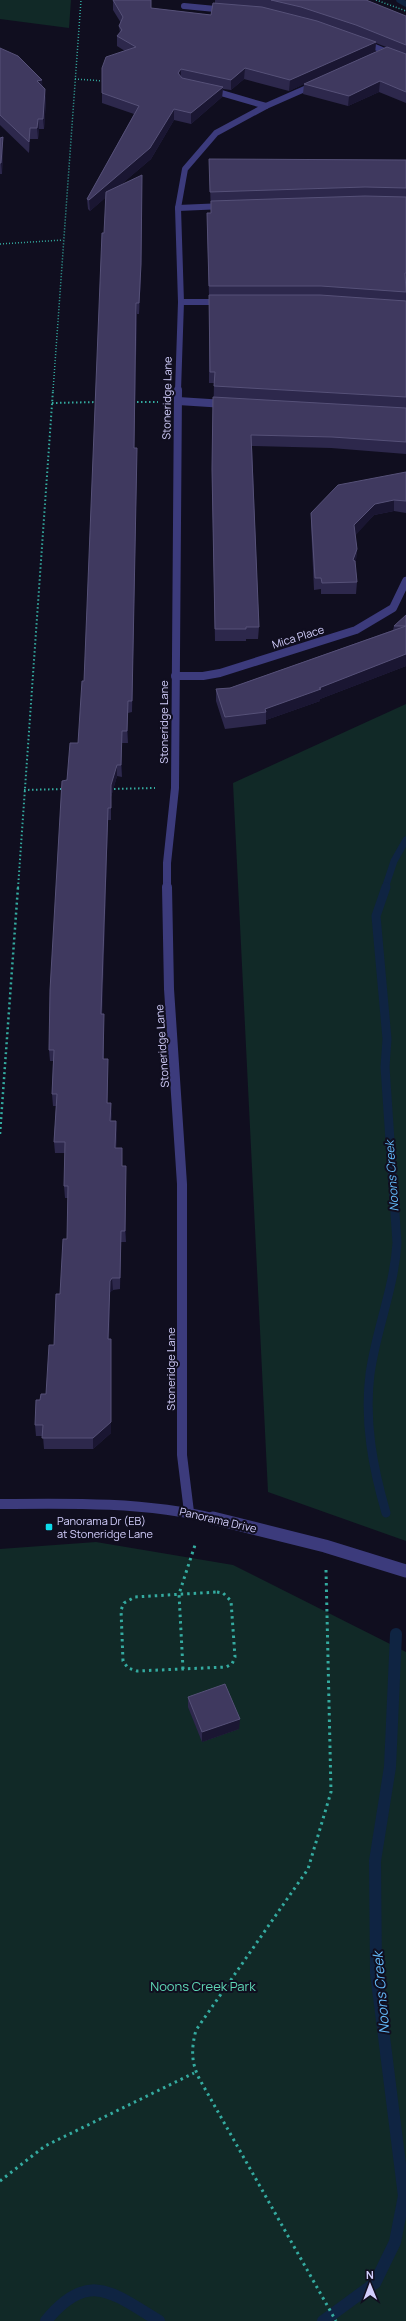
<svg xmlns="http://www.w3.org/2000/svg" width="406" height="2321" font-family="Manrope,sans-serif">
  <style>
    .green { fill: #112927 }
    .lines { fill: none; stroke-linecap: round; stroke-linejoin: round }
    .stream-far3 { stroke: #0f2442; stroke-width: 5.5 }
    .stream-far2 { stroke: #0f2442; stroke-width: 7 }
    .stream-far1 { stroke: #0f2442; stroke-width: 9 }
    .stream { stroke: #0f2442; stroke-width: 12 }
    .path-far3 { stroke: #34aba0; stroke-width: 1.5; stroke-dasharray: 1 2; stroke-linecap: butt }
    .path-far2 { stroke: #34aba0; stroke-width: 2; stroke-dasharray: 1.5 2.5; stroke-linecap: butt }
    .path-far1 { stroke: #34aba0; stroke-width: 2.5; stroke-dasharray: 2 3; stroke-linecap: butt }
    .path { stroke: #34aba0; stroke-width: 3; stroke-dasharray: 2.5 4; stroke-linecap: butt }
    .minor-far2 { stroke: #3c3b7c; stroke-width: 6 }
    .minor-far1 { stroke: #3c3b7c; stroke-width: 8 }
    .minor { stroke: #3c3b7c; stroke-width: 10 }
    .tertiary-far1 { stroke: #3c3b7c; stroke-width: 10 }
    .tertiary { stroke: #3c3b7c; stroke-width: 13 }
    .wall { fill: #2d284c; fill-rule: evenodd }
    .shaded-wall { fill: #1a1632 }
    .building { fill: #3f395f; stroke: #565178 }
    .poi-dot { fill: #0ddbea; stroke: #100e1f; stroke-width: 1.5 }
    .labels { text-anchor: middle; stroke-width: 4; stroke-linejoin: round; paint-order: stroke }
    .street-label { font-size: 11px; fill: #d2cefc; stroke: #100e1f }
    .poi-label { font-size: 11px; fill: #d2cefc; stroke: #100e1f; text-anchor: start }
    .water-label { font-size: 12px; font-style: italic; fill: #62b7f6; stroke: #100e1f }
    .near-park-label { font-size: 13px; fill: #5fd8b6; stroke: #100e1f }
    .near-water-label { font-size: 14px; font-style: italic; fill: #62b7f6; stroke: #100e1f }
  </style>
  <rect width="100%" height="100%" fill="#100e1f"/>
  <g class="green">
    <polygon points="0,0 71,0 69,28 0,19"/>
    <polygon points="406,704 406,1541 268,1492 233,783"/>
    <polygon points="96,1542 233,1565 406,1652 406,2321 0,2321 0,1549"/>
  </g>
  <g class="lines">
    <polyline class="stream-far3" points="399,0 406,4"/>
    <polyline class="stream-far2" points="385,888 394,861 406,840"/>
    <path class="stream-far1" d="M 386,887 L 376,916 L 387,1039 L 385,1067 L 397,1243 C 394,1289 376,1330 370,1374 C 364,1422 373,1468 386,1513"/>
    <g class="stream">
      <path d="M 46,2321 C 88,2269 113,2293 159,2321"/>
      <polyline points="323,2321 375,2283 395,2242 404,2196 376,1973 375,1861 390,1767 396,1634"/>
    </g>
    <g class="path-far3">
      <polyline points="376,0 406,11"/>
      <polyline points="75,79 104,81"/>
      <polyline points="0,244 63,240"/>
      <polyline points="53,391 81,0"/>
    </g>
    <g class="path-far2">
      <polyline points="133,402 158,402"/>
      <polyline points="52,403 98,402"/>
      <polyline points="110,789 155,788"/>
      <polyline points="24,790 63,789"/>
      <polyline points="18,888 53,390"/>
    </g>
    <polyline class="path-far1" points="0,1134 18,887"/>
    <g class="path">
      <path d="M 326,1570 L 331,1792 L 308,1869 L 196,2030 C 191,2049 191,2063 200,2080 L 336,2321"/>
      <polygon points="217,1592 223,1593 231,1601 235,1657 232,1664 226,1667 137,1671 128,1668 123,1661 121,1610 124,1603 135,1597"/>
      <polyline points="183,1669 179,1594 195,1545"/>
      <polyline points="0,2181 45,2146 194,2073"/>
    </g>
    <g class="minor-far2">
      <polyline points="184,6 226,10"/>
      <polyline points="363,42 406,60"/>
      <polyline points="211,90 266,106"/>
      <polyline points="178,208 224,206"/>
      <polyline points="181,302 222,302"/>
      <polyline points="178,391 181,302 178,208 185,169 216,133 266,106 316,84"/>
    </g>
    <g class="minor-far1">
      <polyline points="178,401 225,404"/>
      <polyline points="175,676 203,676 220,673 356,630 393,608 406,581"/>
      <polyline points="167,888 167,863 175,788 178,390"/>
    </g>
    <polyline class="minor" points="167,887 169,989 182,1184 182,1455 189,1512"/>
    <path class="tertiary-far1" d="M 0,1504 C 72,1503 147,1502 217,1519"/>
    <polyline class="tertiary" points="213,1518 325,1546 406,1571"/>
  </g>
  <g class="wall">
    <path d="M 113,0 L 151,8 L 211,15 L 215,3 L 215,0 L 366,0 L 406,16 L 406,103 L 379,92 L 348,106 L 303,94 L 304,84 L 289,91 L 244,79 L 231,90 L 223,89 L 222,97 L 191,124 L 174,120 L 151,159 L 118,187 L 142,186 L 141,275 L 139,314 L 137,314 L 134,448 L 137,459 L 132,712 L 128,713 L 128,743 L 122,743 L 122,777 L 117,776 L 111,797 L 111,820 L 108,820 L 102,1014 L 104,1026 L 104,1059 L 108,1059 L 108,1103 L 112,1115 L 111,1121 L 116,1121 L 117,1133 L 116,1148 L 122,1159 L 122,1166 L 126,1178 L 126,1242 L 121,1242 L 120,1289 L 113,1290 L 110,1292 L 109,1339 L 111,1351 L 111,1433 L 93,1449 L 44,1449 L 43,1436 L 36,1436 L 35,1425 L 40,1400 L 46,1394 L 54,1345 L 67,1239 L 68,1198 L 65,1198 L 64,1186 L 65,1153 L 55,1153 L 54,1142 L 56,1106 L 53,1106 L 52,1094 L 53,1061 L 50,1061 L 49,1050 L 67,780 L 78,743 L 84,681 L 106,197 L 90,211 L 88,209 L 87,199 L 134,114 L 102,103 L 102,93 L 125,51 L 117,46 L 117,36 L 120,33 L 119,26 L 121,23 L 113,10 ZM 376,43 L 386,47 L 375,52 Z"/>
    <polygon points="0,48 43,87 46,100 44,129 39,129 38,139 30,139 29,153 0,125"/>
    <polygon points="0,138 3,148 2,174 0,174"/>
    <polygon points="209,159 406,160 406,454 331,448 252,446 259,627 258,639 246,639 246,641 215,641 212,481 214,383 209,383 209,296 207,224 207,213 211,213"/>
    <polygon points="406,472 406,513 394,511 374,515 355,535 357,549 356,560 355,563 357,582 356,594 321,594 321,589 314,590 311,525 311,513"/>
    <polygon points="406,615 406,666 320,699 320,701 266,720 266,724 225,729 216,701 216,689 230,688 393,630 394,626"/>
    <polygon points="188,1697 239,1729 202,1742 188,1707"/>
  </g>
  <g class="shaded-wall">
    <polygon points="376,42 375,52 289,91 290,80"/>
    <polygon points="245,68 244,79 231,90 231,80"/>
    <polygon points="181,69 181,80 178,73"/>
    <polygon points="42,80 43,90 37,81"/>
    <polygon points="380,81 379,92 348,106 349,96"/>
    <polygon points="223,87 222,97 191,124 191,113"/>
    <polygon points="45,89 46,100 44,129 43,119"/>
    <polygon points="174,109 174,120 151,159 90,211 89,200"/>
    <polygon points="38,119 39,129 38,139 37,128"/>
    <polygon points="30,128 30,139 29,153 29,142"/>
    <polygon points="3,137 3,148 2,174 1,163"/>
    <polygon points="142,186 141,275 139,314 139,303"/>
    <polygon points="136,303 137,314 134,459 134,448"/>
    <polygon points="137,448 137,459 132,712 132,701"/>
    <polygon points="394,500 394,511 374,515 354,537 354,525 375,504"/>
    <polygon points="357,549 356,560 352,571 353,560"/>
    <polygon points="406,654 406,666 320,699 320,701 266,720 266,712 265,709"/>
    <polygon points="128,701 128,743 127,731"/>
    <polygon points="122,731 122,777 121,765"/>
    <polygon points="117,765 117,776 111,797 111,820 111,785"/>
    <polygon points="108,808 108,820 102,1026 101,1014"/>
    <polygon points="104,1014 104,1026 103,1070 103,1059"/>
    <polygon points="108,1059 108,1115 107,1103"/>
    <polygon points="111,1103 112,1115 111,1133 110,1121"/>
    <polygon points="116,1121 117,1133 116,1159 115,1148"/>
    <polygon points="126,1166 126,1242 125,1231"/>
    <polygon points="121,1231 121,1242 120,1289 120,1278"/>
    <polygon points="112,1278 113,1290 110,1292 109,1351 108,1339 110,1281"/>
    <polygon points="111,1339 111,1433 93,1449 93,1438"/>
    <polygon points="240,1719 239,1729 202,1742 202,1732"/>
  </g>
  <g class="building">
    <polygon points="113,0 151,0 151,8 211,15 213,3 262,7 317,21 376,42 290,80 245,68 231,80 181,69 178,73 182,78 223,87 191,113 174,109 150,148 89,200 87,199 139,106 102,93 102,68 106,57 136,47 117,36 122,30 119,26 123,17"/>
    <polygon points="271,0 366,0 406,16 406,45 356,25 301,7"/>
    <polygon points="387,47 406,54 406,92 380,81 349,96 304,84"/>
    <polygon points="0,48 18,56 42,80 37,81 45,89 43,119 38,119 37,128 30,128 29,142 0,115"/>
    <polygon points="3,137 1,163 0,163 0,138"/>
    <polygon points="209,159 406,160 406,188 365,187 210,192"/>
    <polygon points="142,175 141,264 139,303 136,303 134,448 137,448 132,701 128,701 127,731 122,731 121,765 117,765 111,785 111,808 108,808 101,1014 104,1014 103,1059 108,1059 107,1103 111,1103 110,1121 116,1121 115,1148 122,1148 122,1166 126,1166 125,1231 121,1231 120,1278 112,1278 110,1281 108,1339 111,1339 111,1422 93,1438 42,1438 43,1425 35,1425 36,1400 40,1400 41,1394 46,1394 49,1345 54,1345 56,1294 60,1294 63,1239 67,1239 68,1186 64,1186 65,1142 54,1142 57,1094 52,1094 54,1050 49,1050 50,990 62,781 67,780 70,743 78,743 82,681 84,681 102,233 104,233 106,192"/>
    <polygon points="365,196 406,197 406,273 405,273 406,292 321,286 209,286 207,213 211,213 211,201"/>
    <polygon points="209,295 320,295 406,301 406,397 214,386 215,372 210,372"/>
    <polygon points="213,397 406,408 406,442 332,437 251,435 259,627 246,627 246,629 215,629 212,469"/>
    <polygon points="406,472 406,501 394,500 375,504 354,525 357,549 353,560 355,561 357,582 322,583 321,578 315,578 311,513 338,485"/>
    <polygon points="406,615 406,626 394,626"/>
    <polygon points="406,626 406,654 319,688 321,689 265,709 266,712 225,717 216,689 230,688"/>
    <polygon points="225,1684 240,1719 202,1732 188,1697"/>
  </g>
  <rect class="poi-dot" x="45" y="1523" width="8" height="8" rx="2"/>
  <g class="labels">
    <g class="street-label">
      <text transform="translate(167 398) rotate(-89)" y="4">Stoneridge Lane</text>
      <text transform="translate(298 637) rotate(-17)" y="4">Mica Place</text>
      <text transform="translate(164 722) rotate(-90)" y="4">Stoneridge Lane</text>
      <text transform="translate(162 1046) rotate(-94)" y="4">Stoneridge Lane</text>
      <text transform="translate(171 1369) rotate(-90)" y="4">Stoneridge Lane</text>
      <text transform="translate(218 1520) rotate(13)" y="4">Panorama Drive</text>
    </g>
    <g class="poi-label">
      <text x="57" y="1525">Panorama Dr (EB)<tspan x="57" dy="13">at Stoneridge Lane</tspan></text>
    </g>
    <g class="water-label">
      <text transform="translate(392 1176) rotate(-94)" y="4">Noons Creek</text>
    </g>
    <g class="near-park-label">
      <text x="203" y="1991">Noons Creek Park</text>
    </g>
    <g class="near-water-label">
      <text transform="translate(381 1993) rotate(-95)" y="5">Noons Creek</text>
    </g>
  </g>
  <g transform="translate(370 2285) rotate(359)" stroke="#100e1f" stroke-width="3" paint-order="stroke">
  <path d="M0-3L7 15L0 10L-7 15Z" fill="#d2cefc"/>
  <text y="-6" font-size="11" font-weight="bold" text-anchor="middle" fill="#d2cefc">N</text>
  </g>
</svg>
